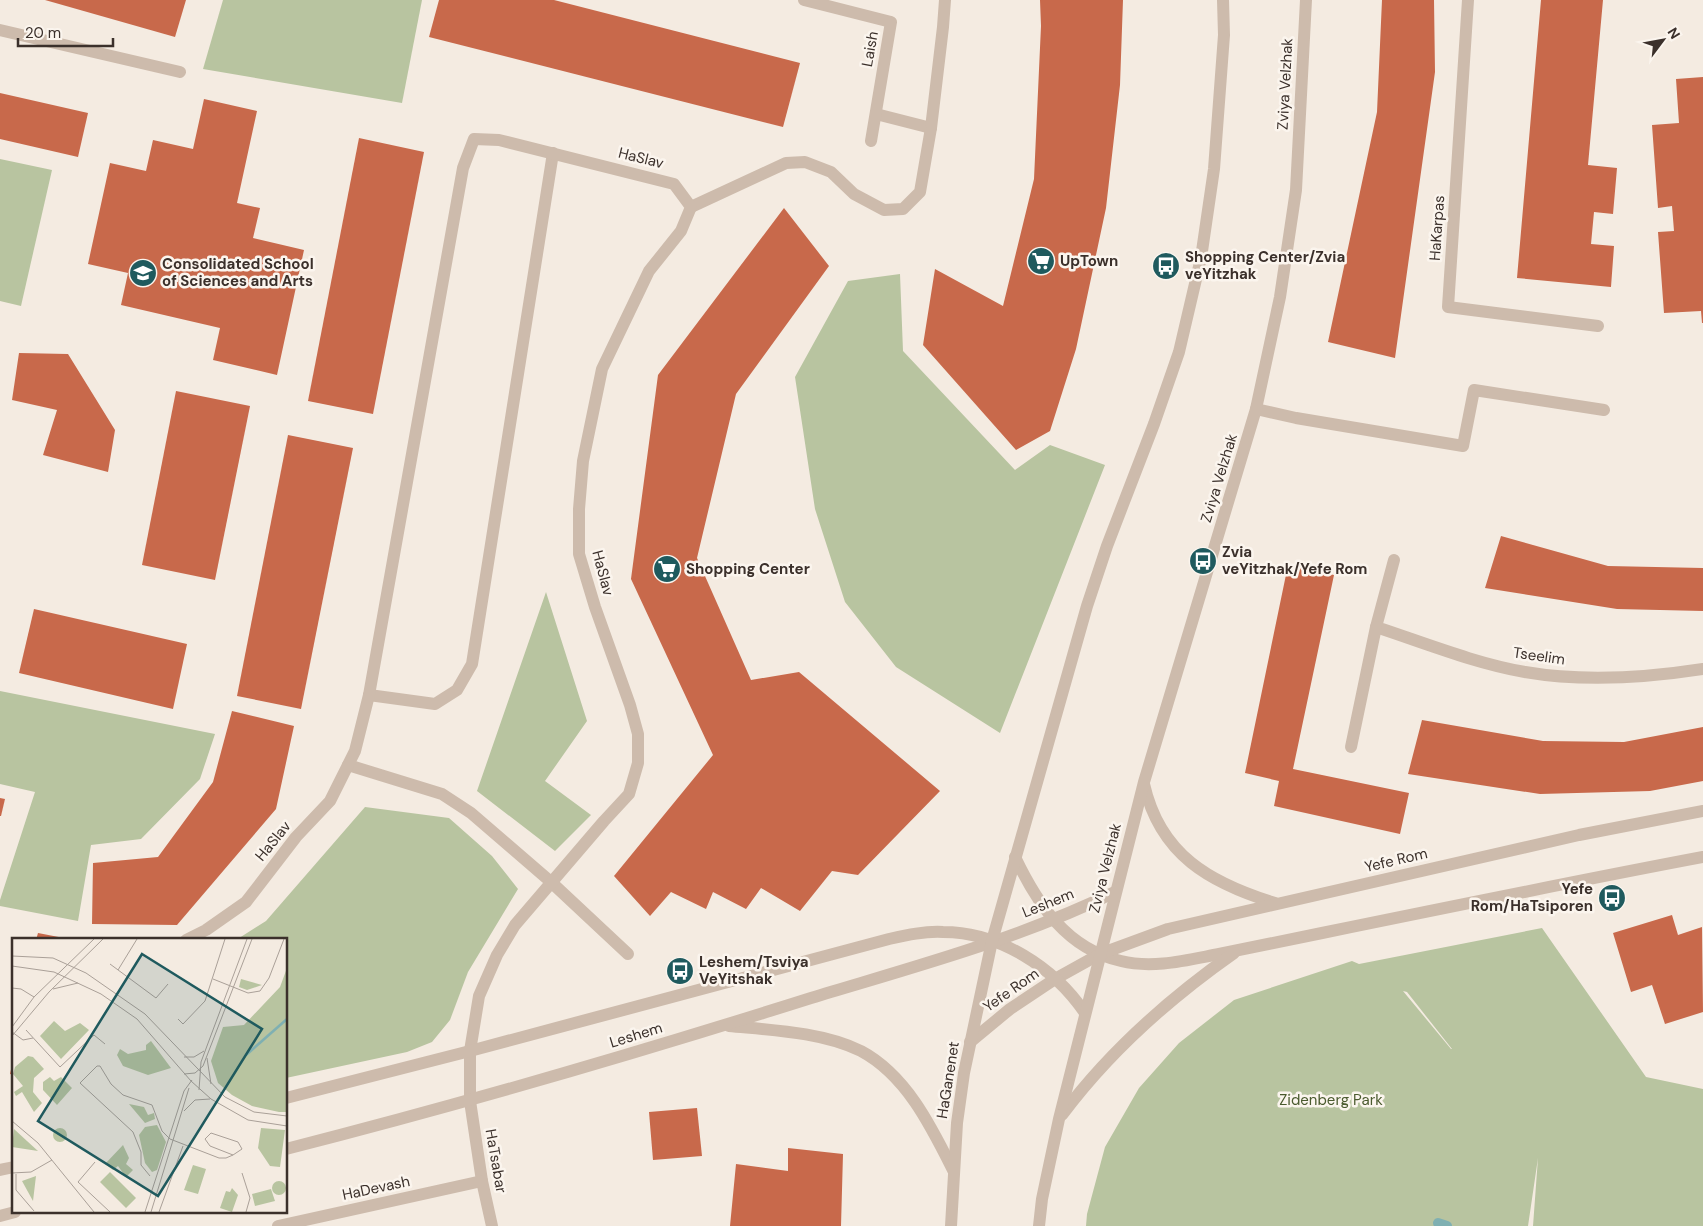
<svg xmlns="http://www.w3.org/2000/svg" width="1703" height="1226" font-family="'DM Sans',sans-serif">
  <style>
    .green { fill: #b8c4a0; fill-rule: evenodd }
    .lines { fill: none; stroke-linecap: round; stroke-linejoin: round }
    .stream { stroke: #7fb0b2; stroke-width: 10 }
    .building { fill: #c8694b }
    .service { stroke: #cdbbac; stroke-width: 12 }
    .minor { stroke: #cdbbac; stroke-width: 12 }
    .tertiary { stroke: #cdbbac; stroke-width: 12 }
    .labels { text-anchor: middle; stroke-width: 5; stroke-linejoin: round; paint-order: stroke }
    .street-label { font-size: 15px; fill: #3b302b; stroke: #fbf5ee }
    .poi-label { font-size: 15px; font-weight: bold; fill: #3b302b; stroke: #fbf5ee; text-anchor: start }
    .park-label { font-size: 15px; fill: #4a5a2e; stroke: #fbf5ee }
    .inset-river { fill: none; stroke: #7fb0b2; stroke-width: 2.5 }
    .inset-road { fill: none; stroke: #aaa098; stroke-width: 1 }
    .view { fill: #1f5a5e; fill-opacity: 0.15; stroke: #1f5a5e; stroke-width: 2.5 }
    .inset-edge { fill: none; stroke: #3b302b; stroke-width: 2.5 }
  </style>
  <rect width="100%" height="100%" fill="#f4ebe1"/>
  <g class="green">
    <polygon points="223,0 422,0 402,103 203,69"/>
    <polygon points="0,159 52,170 21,306 0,301"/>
    <polygon points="900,274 903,351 1015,470 1050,445 1105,465 1000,733 896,667 845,602 815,509 795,377 848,281"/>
    <polygon points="546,592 587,721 545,781 591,815 555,851 477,791"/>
    <polygon points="0,691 215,734 200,779 141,839 91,845 78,921 0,906 0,900 35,792 0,784"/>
    <polygon points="365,807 449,818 492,856 518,889 468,972 450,1020 432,1042 407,1052 286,1078 286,940 236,940 266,921"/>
    <path d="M 1542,928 L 1646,1077 L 1703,1089 L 1703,1226 L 1533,1226 L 1538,1158 L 1528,1226 L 1086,1226 L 1087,1214 L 1105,1147 L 1139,1088 L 1179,1043 L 1234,1000 L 1352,961 L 1359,964 ZM 1403,991 L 1407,992 L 1452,1049 L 1451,1049 Z"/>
  </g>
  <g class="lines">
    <polyline class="stream" points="1438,1223 1447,1226"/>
  </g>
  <g class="building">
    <polygon points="45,0 186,0 175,37"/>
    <polygon points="439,0 554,0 800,63 783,127 429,37"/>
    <polygon points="1040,0 1123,0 1120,85 1106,208 1076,349 1050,431 1016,450 923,345 935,269 1003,306 1034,179 1041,26"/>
    <polygon points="1382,0 1434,0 1435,72 1395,358 1328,342 1377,112"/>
    <polygon points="1541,0 1603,0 1588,165 1617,168 1613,214 1594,212 1591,244 1614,246 1611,287 1517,278"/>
    <polygon points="1703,77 1703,323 1702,323 1701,311 1664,313 1658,232 1674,231 1672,206 1658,208 1652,125 1679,123 1676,79"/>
    <polygon points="0,93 88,113 78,157 0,139"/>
    <polygon points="204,99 257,111 237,203 260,208 253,238 304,250 277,375 213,360 220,328 121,305 128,273 88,264 110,163 146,171 153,140 193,149"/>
    <polygon points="359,138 424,152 373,414 308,401"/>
    <polygon points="784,208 829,266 736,394 697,558 751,680 799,672 940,791 858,875 832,871 800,911 761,888 746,909 713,892 706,909 671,892 650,916 614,876 713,755 631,579 658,375"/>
    <polygon points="19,353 68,354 115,430 108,472 43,455 57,410 12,400"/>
    <polygon points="176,391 250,406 215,580 142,565"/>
    <polygon points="288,435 353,448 301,709 237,696"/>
    <polygon points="1501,536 1608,566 1703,568 1703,611 1617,609 1485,588"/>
    <polygon points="1288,565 1334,575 1293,769 1409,793 1400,834 1274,806 1279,781 1245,773"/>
    <polygon points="34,609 187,644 173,709 19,673"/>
    <polygon points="232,711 294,726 276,809 177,925 92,924 93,863 158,857 213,782"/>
    <polygon points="1422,720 1543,741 1624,742 1703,727 1703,781 1650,791 1540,794 1408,774"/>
    <polygon points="0,798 5,799 1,816 0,816"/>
    <polygon points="1672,915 1678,935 1702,927 1703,1012 1665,1024 1652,985 1631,992 1613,933"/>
    <polygon points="38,933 69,939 69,940 36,940"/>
    <polygon points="13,1060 14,1060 14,1075 10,1074"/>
    <polygon points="697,1108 702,1156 653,1160 649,1112"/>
    <polygon points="788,1148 843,1154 841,1226 730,1226 736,1164 788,1171"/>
  </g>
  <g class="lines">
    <g class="service">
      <polyline points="0,30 180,72"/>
      <polyline points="876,114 931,128"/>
      <polyline points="691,207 786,163 805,162 831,172 854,194 884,210 903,209 920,192 931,128 943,27 945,0"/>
      <polyline points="1256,409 1296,418 1463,446 1474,390 1604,410"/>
      <polyline points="369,695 435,704 457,690 472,664 553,153"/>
      <polyline points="348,765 442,794 471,813 551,882 628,954"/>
    </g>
    <g class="minor">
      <polyline points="804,0 891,22 871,141"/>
      <polyline points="1468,0 1448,307 1598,326"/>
      <path d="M 1394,560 L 1376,627 C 1425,643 1474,663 1525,672 C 1583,682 1645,678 1703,669"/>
      <polyline points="1351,747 1376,627"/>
      <polyline points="186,940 206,930 246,902 296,837 330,801 355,751 369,695 463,168 474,139 499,140 674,184 691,207 681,231 649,271 602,369 583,461 579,509 579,554 595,607 630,705 638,734 638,763 629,794 604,821 515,925 497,955 479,996 470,1051 470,1101 482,1181 492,1226"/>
      <polyline points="278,1226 482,1181"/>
    </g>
    <g class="tertiary">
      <path d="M 1144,784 C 1160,855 1210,883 1275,903"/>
      <path d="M 1015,857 C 1038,905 1067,949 1121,961 C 1153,969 1187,960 1219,954 C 1253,947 1288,940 1322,933 C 1449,907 1576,881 1703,857"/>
      <path d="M 729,1026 C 771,1030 823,1032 861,1051 C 906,1075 931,1126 953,1170"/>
      <polyline points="970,1042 1010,1009 1055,979 1100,954 1168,929 1579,835 1703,811"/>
      <path d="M 286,1098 L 470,1051 L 889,939 C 907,935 925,931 943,932 C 999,932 1054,967 1085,1013"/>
      <path d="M 1062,1115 C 1109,1052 1170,998 1234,953"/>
      <path d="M 286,1149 C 463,1104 637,1053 811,998 C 913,967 1019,939 1115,892"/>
      <polyline points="0,1170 14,1167"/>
      <polyline points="0,1216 15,1212"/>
      <polyline points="951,1226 957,1123 964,1073 992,941 1087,606 1107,546 1154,424 1179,352 1201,258 1214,169 1224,35 1223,0"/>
      <polyline points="1039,1226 1042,1199 1059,1119 1144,782 1256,409 1280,297 1296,190 1306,0"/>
    </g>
  </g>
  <defs>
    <g id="supermarket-disc" transform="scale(1.4375)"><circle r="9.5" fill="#1f5a5e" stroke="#fbf5ee"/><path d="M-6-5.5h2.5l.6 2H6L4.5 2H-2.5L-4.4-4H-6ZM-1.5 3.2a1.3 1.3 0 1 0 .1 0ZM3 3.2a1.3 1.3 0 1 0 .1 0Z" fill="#fff"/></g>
    <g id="bus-disc" transform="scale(1.4375)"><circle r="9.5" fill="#1f5a5e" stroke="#fbf5ee"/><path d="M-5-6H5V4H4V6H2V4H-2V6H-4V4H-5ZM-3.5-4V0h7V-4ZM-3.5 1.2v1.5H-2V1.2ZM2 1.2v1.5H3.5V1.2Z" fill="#fff"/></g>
    <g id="school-disc" transform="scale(1.4375)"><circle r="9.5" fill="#1f5a5e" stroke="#fbf5ee"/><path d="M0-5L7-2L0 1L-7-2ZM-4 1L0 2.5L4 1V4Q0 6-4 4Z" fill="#fff"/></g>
  </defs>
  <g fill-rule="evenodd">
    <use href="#supermarket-disc" x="1041" y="261"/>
    <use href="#bus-disc" x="1166" y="266"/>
    <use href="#school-disc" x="143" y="273"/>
    <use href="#bus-disc" x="1203" y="561"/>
    <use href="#supermarket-disc" x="667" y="569"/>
    <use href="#bus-disc" x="1612" y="898"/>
    <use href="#bus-disc" x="680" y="971"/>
  </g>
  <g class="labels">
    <g class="street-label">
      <text transform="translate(870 49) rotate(-80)" y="5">Laish</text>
      <text transform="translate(1285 84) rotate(-87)" y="5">Zviya VeIzhak</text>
      <text transform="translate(641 158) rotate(14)" y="5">HaSlav</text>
      <text transform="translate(1437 228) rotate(-86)" y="5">HaKarpas</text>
      <text transform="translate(1219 478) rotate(-73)" y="5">Zviya VeIzhak</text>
      <text transform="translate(603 573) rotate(75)" y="5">HaSlav</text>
      <text transform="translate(1539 656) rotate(8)" y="5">Tseelim</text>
      <text transform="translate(273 841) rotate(-51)" y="5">HaSlav</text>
      <text transform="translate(1396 860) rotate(-13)" y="5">Yefe Rom</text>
      <text transform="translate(1105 868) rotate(-76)" y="5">Zviya VeIzhak</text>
      <text transform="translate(1048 903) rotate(-22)" y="5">Leshem</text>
      <text transform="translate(1011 990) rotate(-35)" y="5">Yefe Rom</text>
      <text transform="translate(636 1035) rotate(-17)" y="5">Leshem</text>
      <text transform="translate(948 1080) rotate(-81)" y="5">HaGanenet</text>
      <text transform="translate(496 1161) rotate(80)" y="5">HaTsabar</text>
      <text transform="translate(376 1188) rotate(-12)" y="5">HaDevash</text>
    </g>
    <g class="poi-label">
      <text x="1185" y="262">Shopping Center/Zvia<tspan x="1185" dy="17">veYitzhak</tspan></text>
      <text x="1060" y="266">UpTown</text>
      <text x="162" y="269">Consolidated School<tspan x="162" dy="17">of Sciences and Arts</tspan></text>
      <text x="1222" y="557">Zvia<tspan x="1222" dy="17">veYitzhak/Yefe Rom</tspan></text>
      <text x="686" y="574">Shopping Center</text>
      <text x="1593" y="894" text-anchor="end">Yefe<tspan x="1593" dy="17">Rom/HaTsiporen</tspan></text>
      <text x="699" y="967">Leshem/Tsviya<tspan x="699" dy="17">VeYitshak</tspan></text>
    </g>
    <g class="park-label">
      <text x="1331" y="1105">Zidenberg Park</text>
    </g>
  </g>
  <g transform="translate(12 938)">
    <rect width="275" height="275" fill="#f4ebe1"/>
    <path d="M 275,30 L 275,174 L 267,174 L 240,168 L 220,157 L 206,145 L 199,123 L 211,89 L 232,87 L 268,49 ZM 229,41 L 250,47 L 235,52 L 227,49 ZM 42,83 L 53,93 L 68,85 L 77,92 L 49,121 L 28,98 ZM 139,103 L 159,130 L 136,137 L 111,128 L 105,117 L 108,111 L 116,116 L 134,112 L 134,107 ZM 16,118 L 21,119 L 32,131 L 22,140 L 21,154 L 30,165 L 22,174 L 10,154 L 4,158 L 2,154 L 11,148 L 1,136 L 3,129 ZM 38,139 L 42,143 L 49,139 L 60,150 L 45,167 L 31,152 L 31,144 ZM 117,166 L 132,169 L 136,177 L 142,175 L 143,181 L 133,185 ZM 145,187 L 154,204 L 145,232 L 140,234 L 133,225 L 127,197 L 133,189 ZM 249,190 L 273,192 L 268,229 L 258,228 L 246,210 ZM41 197a7 7 0 1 1 14 0a7 7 0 1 1-14 0ZM 2,191 L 15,203 L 26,213 L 0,209 ZM 111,207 L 117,220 L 114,226 L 121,232 L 114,239 L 106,228 L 101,232 L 93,226 ZM 181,227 L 194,231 L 186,256 L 172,252 ZM 98,234 L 124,260 L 114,270 L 88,244 ZM 24,238 L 21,263 L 10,243 ZM260 250a7 7 0 1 1 14 0a7 7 0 1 1-14 0ZM 220,250 L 226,257 L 220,274 L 208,270 L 214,253 L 218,254 ZM 259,251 L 263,263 L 243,268 L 240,256 Z" fill="#b8c4a0"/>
    <path class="inset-river" d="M 234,117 L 275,81"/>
    <path class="inset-road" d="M 0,18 L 41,20 L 74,35 L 133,76 L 213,159 L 242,174 L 275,178M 98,26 L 144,60 L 156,46M 0,28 L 42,34 L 89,56 L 125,81 L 179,143 L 199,161 L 236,182 L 275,188M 106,32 L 125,1M 201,41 L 236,55 L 248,53 L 257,40 L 272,1M 0,50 L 9,51 L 22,59M 41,51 L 66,45M 166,81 L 171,86 L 193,63 L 213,1M 0,89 L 22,59 L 82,1M 14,92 L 48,129 L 82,97 L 93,106M 0,94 L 11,102 L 21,100M 0,98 L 37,54 L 91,1M 172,119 L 182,119 L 192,113M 195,120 L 199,146M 172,136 L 183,135 L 191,128 L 240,1M 187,152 L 189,124 L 235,1M 172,173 L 183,162 L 198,161M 0,183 L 26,205 L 82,274M 83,224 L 66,244 L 98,274M 0,235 L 19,234 L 40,222M 230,235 L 238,260 L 234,274M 4,236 L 4,252 L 22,273M 138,238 L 129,227 L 129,214 L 121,194 L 68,145 L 85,128 L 88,128 L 99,146 L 111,157 L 140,167 L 150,193 L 158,201 L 207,220 L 214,220 L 221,217 L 230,211 L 226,204 L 199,195 L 193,201 L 198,208 L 221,217M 133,274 L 172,153 L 180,142M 139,274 L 177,150M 147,274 L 171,208"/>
    <path class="view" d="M 130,16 L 250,91 L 146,258 L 26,183 Z"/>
    <rect width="275" height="275" class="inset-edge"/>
  </g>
  <g transform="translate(1663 40) rotate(58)" stroke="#fbf5ee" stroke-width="4" paint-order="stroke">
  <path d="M0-4L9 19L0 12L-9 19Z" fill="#3b302b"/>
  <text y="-8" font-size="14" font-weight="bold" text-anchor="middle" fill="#3b302b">N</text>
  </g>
  <path d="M18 38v8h95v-8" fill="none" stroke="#3b302b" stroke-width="2.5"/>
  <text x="25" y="38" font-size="15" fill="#3b302b" stroke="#fbf5ee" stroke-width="4" paint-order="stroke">20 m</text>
</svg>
